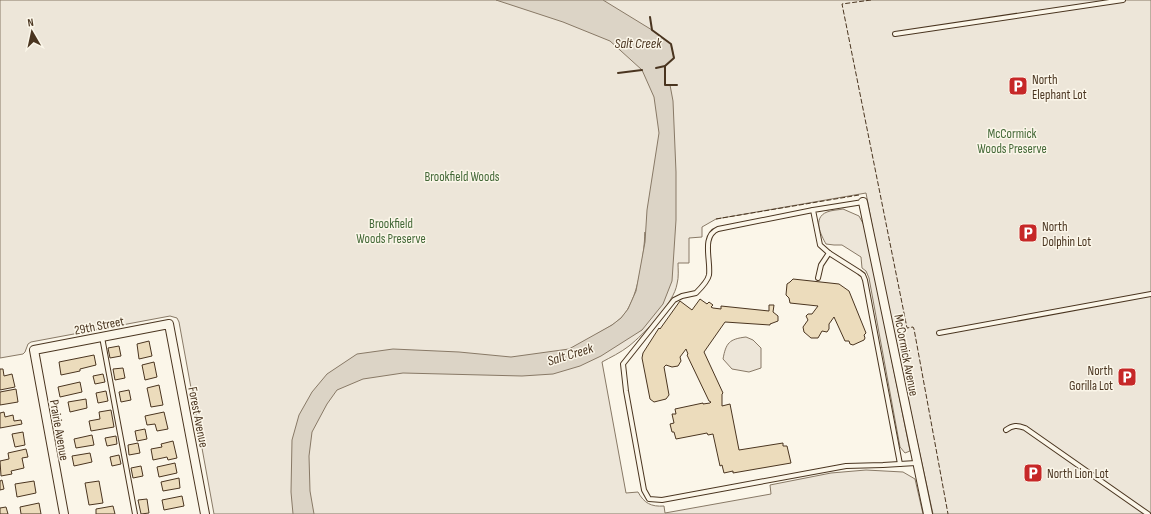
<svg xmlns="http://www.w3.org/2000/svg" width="1151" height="514" font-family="'Sofia Sans Condensed',sans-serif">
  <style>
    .green { fill: #ede6d9; stroke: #887966; fill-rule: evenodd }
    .water { fill: #dcd4c6; stroke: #887966 }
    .building { fill: #ecdcbc; stroke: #4a3520 }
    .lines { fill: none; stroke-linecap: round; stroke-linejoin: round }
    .lane-casing { stroke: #4a3520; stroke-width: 6 }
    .street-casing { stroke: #4a3520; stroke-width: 10 }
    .lane { stroke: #fbf6e9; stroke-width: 4 }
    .street { stroke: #fbf6e9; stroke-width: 8 }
    .fence { stroke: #4a3520; stroke-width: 1; stroke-dasharray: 5 2; stroke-linecap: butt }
    .wall { stroke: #4a3520; stroke-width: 2 }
    .labels { text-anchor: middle; stroke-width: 3; stroke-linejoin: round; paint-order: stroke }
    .poi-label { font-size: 13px; fill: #4a3520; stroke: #fbf6e9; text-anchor: start }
    .park-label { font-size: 13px; fill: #436837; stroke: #fbf6e9 }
    .street-label { font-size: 13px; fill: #4a3520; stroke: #fbf6e9 }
    .water-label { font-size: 14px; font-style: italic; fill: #4a3520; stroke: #fbf6e9 }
  </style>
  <rect width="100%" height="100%" fill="#fbf6e9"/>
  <g class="green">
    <path d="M 0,0 L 1151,0 L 1151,514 L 933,514 L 883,284 L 866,193 L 716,219 L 702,227 L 702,237 L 689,238 L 689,263 L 678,263 C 678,269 679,277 677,284 C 674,303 644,334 629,346 C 620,353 611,357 602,362 L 626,493 L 638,492 C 644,503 651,507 664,506 L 665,513 L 771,494 L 770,485 L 831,473 L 866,470 L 903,472 L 915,479 L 923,514 L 214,514 L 179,322 L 177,318 L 170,316 L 31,342 L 28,344 L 25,352 L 23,354 L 0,358 ZM 645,232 L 642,330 L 597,334 C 605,329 614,325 621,318 C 638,302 644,255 645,232 Z"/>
    <path d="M 843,209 L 859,216 L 865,227 L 910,451 L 905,453 L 900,447 L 869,278 L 866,271 L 862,268 L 861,257 L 842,245 L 834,245 L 826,244 C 821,235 812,218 827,212 C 832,210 838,210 843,209 Z"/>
    <path d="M 746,337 L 753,340 L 761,348 L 761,368 L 749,372 L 732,369 L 723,359 C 726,343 729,339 746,337 Z"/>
  </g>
  <polygon class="water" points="496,0 603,0 652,30 671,44 674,58 665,66 665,85 670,85 673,101 676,172 676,220 672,281 663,304 642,330 601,356 580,366 553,374 522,376 403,373 363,379 337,390 327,404 312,432 309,456 310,491 314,514 293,514 291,492 292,440 299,415 312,392 327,374 357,354 393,349 459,352 511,357 569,349 612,325 621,318 628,309 636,291 645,242 647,210 659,133 654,97 642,70 610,41 563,22"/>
  <g class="building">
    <polygon points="793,279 839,284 849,291 866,333 864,335 865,338 864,340 853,345 850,344 849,341 845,341 834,317 829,324 829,329 827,332 822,331 818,338 811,338 804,332 803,327 808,320 806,316 808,314 812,314 818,306 790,303 789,298 786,295 787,284 790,282"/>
    <polygon points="700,299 707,304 709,302 713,305 711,307 713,308 721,309 721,306 769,311 769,305 774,305 773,312 778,316 778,321 770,324 770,325 725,322 704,352 723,393 722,394 722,406 730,404 739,450 783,443 783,446 787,446 791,463 733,473 733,471 724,473 722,465 720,466 713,434 708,435 707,433 676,439 674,432 672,432 670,424 674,423 672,414 676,414 675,409 703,403 703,404 710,403 711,402 709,401 687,355 688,354 686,349 680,357 681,361 678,366 672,367 666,365 664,367 669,395 666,399 654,402 650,399 642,358 643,353 659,328 660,329 680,301 692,310"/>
    <polygon points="149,341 152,356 139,359 137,344"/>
    <polygon points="119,346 121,356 110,358 108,348"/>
    <polygon points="94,355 96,365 80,369 80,371 61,375 59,362"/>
    <polygon points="154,362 157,377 145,380 142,365"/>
    <polygon points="123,368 125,378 115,380 113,369"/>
    <polygon points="0,369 3,369 4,376 12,374 15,387 0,390"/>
    <polygon points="103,374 105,382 95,384 93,376"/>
    <polygon points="80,382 82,392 60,397 58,387"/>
    <polygon points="159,385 163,405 151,407 147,388"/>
    <polygon points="16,389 18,402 0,405 0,392"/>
    <polygon points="129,390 131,400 121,402 119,392"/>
    <polygon points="106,391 108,401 98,403 96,393"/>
    <polygon points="86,399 87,408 70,412 68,402"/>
    <polygon points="111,410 114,427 91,431 89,421 100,419 99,412"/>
    <polygon points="4,412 5,417 13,415 14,421 21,420 22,424 0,428 0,413"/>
    <polygon points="164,412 168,429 157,431 155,424 147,425 145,416"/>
    <polygon points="145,429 147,439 137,441 135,431"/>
    <polygon points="23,432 25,445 15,447 12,434"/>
    <polygon points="92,435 94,445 76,448 74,439"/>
    <polygon points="116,436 117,444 107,446 105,438"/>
    <polygon points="173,441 177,458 168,460 167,457 153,460 151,449 162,447 161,444"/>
    <polygon points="138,443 140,453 129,455 128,445"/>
    <polygon points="26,449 28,457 22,458 24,468 11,471 12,474 1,476 0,461 9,459 8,453"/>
    <polygon points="90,453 92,462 74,466 72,456"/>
    <polygon points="119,455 121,464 112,466 110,457"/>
    <polygon points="175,463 177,473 159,477 157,467"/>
    <polygon points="141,466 143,476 133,478 131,468"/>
    <polygon points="179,478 180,488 163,491 161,482"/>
    <polygon points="2,480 4,489 0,490 0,481"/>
    <polygon points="34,481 36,493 17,497 15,484"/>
    <polygon points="99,481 103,503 89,505 85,483"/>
    <polygon points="182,496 184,506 164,510 162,500"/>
    <polygon points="147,499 149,513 141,514 138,500"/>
    <polygon points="39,503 41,514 21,514 20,507"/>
    <polygon points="113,506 115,514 96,514 96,509"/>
    <polygon points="6,507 8,514 0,514 0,508"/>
  </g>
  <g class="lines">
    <g class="lane-casing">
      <g id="lane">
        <polyline points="895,34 1123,0"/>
        <polyline points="863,202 813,210 820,245 829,253 859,272 863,275 865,280 900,464"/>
        <path d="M 813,210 L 718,229 C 701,236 711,260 709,275 C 708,280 700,289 696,293 L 682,296 L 674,300 L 623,364 L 626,391 L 644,490 L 649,499 L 662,500 L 846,466 L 883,465 L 916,463"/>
        <polyline points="818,278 821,265 829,253"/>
        <polyline points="939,333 1151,294"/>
        <polyline points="102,337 135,514"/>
        <path d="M 1006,430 C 1013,425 1017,425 1025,428 L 1148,514"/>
      </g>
    </g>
    <g class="street-casing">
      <g id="street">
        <polyline points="863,202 928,514"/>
        <polyline points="64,514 34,350 169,324 205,514"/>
      </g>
    </g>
    <use href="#lane" class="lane"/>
    <use href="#street" class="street"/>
    <g class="fence">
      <polyline points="871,0 842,4 907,328 913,327 914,329 948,514"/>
      <polyline points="716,219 859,195"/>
    </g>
    <g class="wall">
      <polyline points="650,17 652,30 671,44 674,58 665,66 656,68"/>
      <polyline points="665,66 665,85 677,85"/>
      <polyline points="618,73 642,70"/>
    </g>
  </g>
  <defs>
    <g id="parking-square" transform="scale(1)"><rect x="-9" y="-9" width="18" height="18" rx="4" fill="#c62828" stroke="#fbf6e9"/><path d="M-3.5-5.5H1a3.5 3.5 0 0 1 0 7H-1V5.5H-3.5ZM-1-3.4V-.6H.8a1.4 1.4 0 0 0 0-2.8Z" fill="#fff"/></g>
  </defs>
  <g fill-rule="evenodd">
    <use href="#parking-square" x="1018" y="86"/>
    <use href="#parking-square" x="1028" y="233"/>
    <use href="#parking-square" x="1127" y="377"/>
    <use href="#parking-square" x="1033" y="473"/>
  </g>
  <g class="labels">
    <g class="poi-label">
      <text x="1032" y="84">North<tspan x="1032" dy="15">Elephant Lot</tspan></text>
      <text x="1042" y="231">North<tspan x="1042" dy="15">Dolphin Lot</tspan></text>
      <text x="1113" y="375" text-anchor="end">North<tspan x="1113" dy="15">Gorilla Lot</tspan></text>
      <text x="1047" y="478">North Lion Lot</text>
    </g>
    <g class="park-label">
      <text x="1012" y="138">McCormick<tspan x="1012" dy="15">Woods Preserve</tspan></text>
      <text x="462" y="181">Brookfield Woods</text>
      <text x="391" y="228">Brookfield<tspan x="391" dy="15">Woods Preserve</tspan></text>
    </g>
    <g class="street-label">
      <text transform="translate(99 325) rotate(-11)" y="5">29th Street</text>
      <text transform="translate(907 355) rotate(79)" y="5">McCormick Avenue</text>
      <text transform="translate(199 417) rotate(79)" y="5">Forest Avenue</text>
      <text transform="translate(60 430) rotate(80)" y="5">Prairie Avenue</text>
    </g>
    <g class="water-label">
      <text x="638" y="48">Salt Creek</text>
      <text transform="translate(570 354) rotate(-17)" y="5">Salt Creek</text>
    </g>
  </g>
  <g transform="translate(32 32) rotate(351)" stroke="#fbf6e9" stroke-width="3" paint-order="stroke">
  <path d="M0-3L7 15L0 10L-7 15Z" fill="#4a3520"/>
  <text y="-6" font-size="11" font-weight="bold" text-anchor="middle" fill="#4a3520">N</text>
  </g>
</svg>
